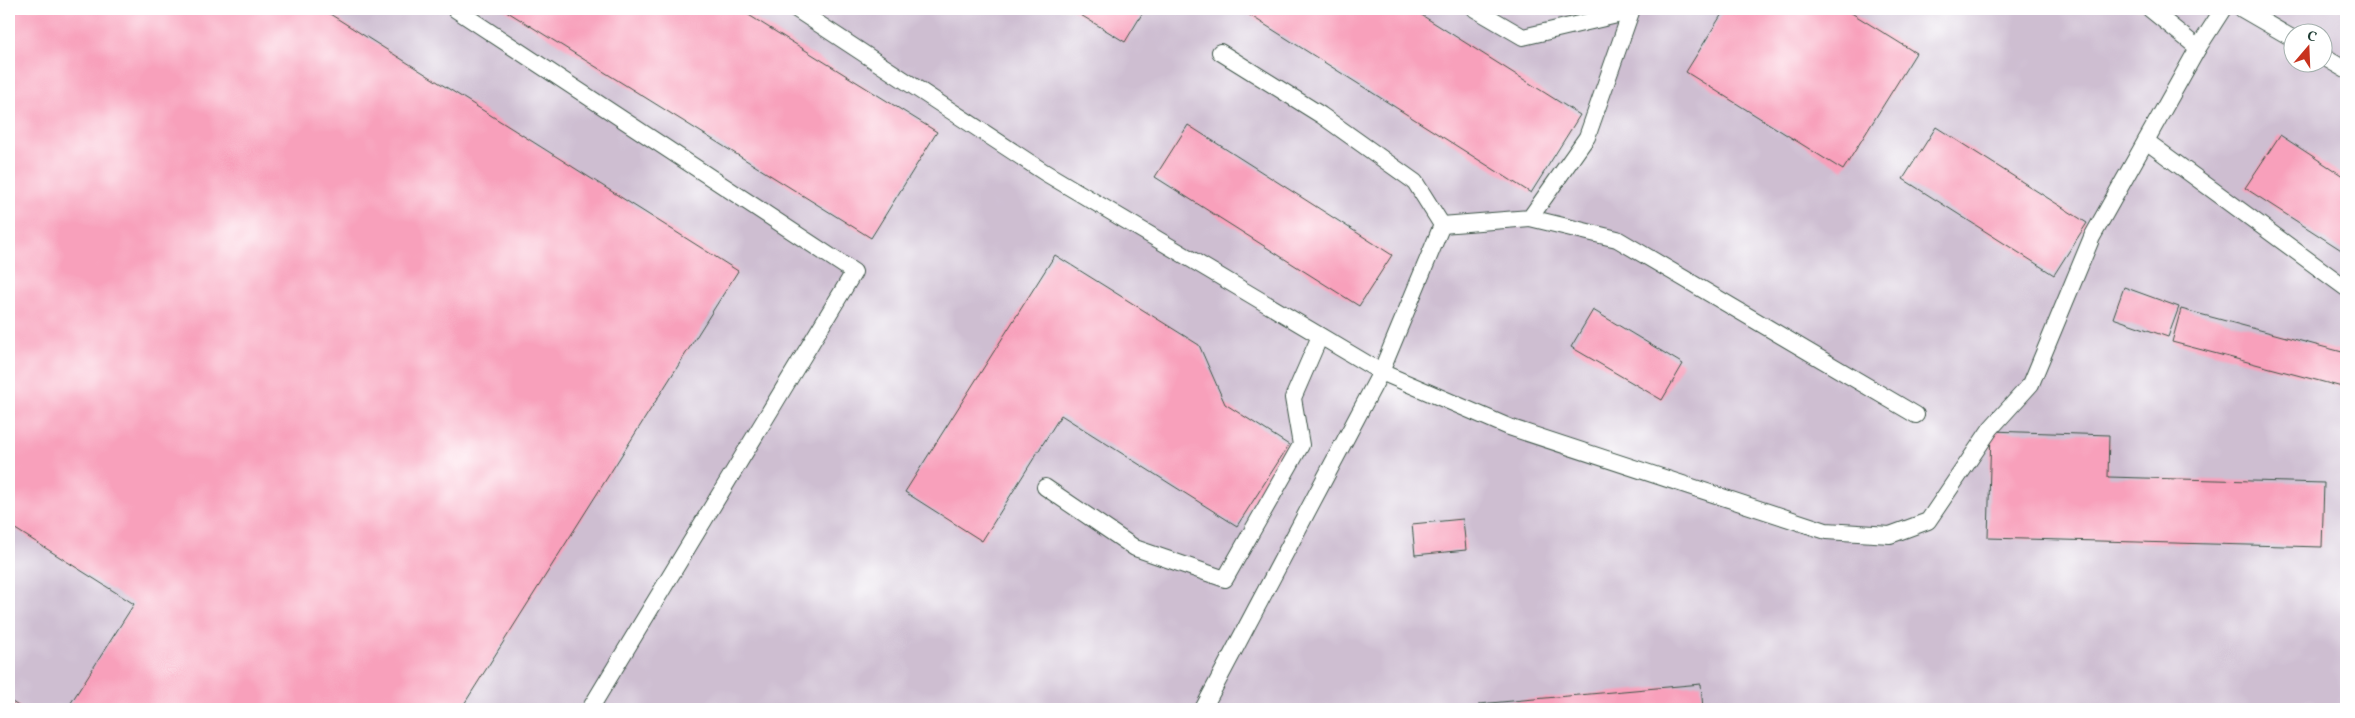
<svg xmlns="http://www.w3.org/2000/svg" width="2355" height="718" font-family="Vollkorn,serif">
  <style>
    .industrial { fill: #cebed1; fill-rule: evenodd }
    .building { fill: #f8a0bb }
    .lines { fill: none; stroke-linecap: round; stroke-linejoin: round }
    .service-casing { stroke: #3e5548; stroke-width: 18 }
    .service { stroke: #fff; stroke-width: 16 }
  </style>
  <rect width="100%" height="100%" fill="#fff"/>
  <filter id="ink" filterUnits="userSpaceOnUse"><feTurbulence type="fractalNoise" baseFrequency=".02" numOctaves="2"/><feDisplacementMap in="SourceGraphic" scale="10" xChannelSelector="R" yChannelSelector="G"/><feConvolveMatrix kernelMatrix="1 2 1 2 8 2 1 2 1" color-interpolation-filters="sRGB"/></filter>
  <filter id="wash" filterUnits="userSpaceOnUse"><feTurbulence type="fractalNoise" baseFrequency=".0096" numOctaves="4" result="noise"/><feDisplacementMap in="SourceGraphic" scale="20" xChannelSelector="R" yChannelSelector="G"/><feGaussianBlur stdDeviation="1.12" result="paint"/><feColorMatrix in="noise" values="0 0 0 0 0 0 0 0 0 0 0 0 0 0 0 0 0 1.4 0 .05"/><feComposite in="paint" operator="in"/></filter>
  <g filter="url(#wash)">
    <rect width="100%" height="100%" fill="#ebdebc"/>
    <path class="industrial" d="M 9,9 L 2346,9 L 2346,709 L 9,709 ZM 2292,32 L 2322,32 L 2322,62 L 2292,62 Z"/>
    <g id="blocks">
      <g class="building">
        <polygon points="9,9 322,9 738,271 461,709 67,709 134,604 9,525"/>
        <polygon points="503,9 739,9 937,132 871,238"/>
        <polygon points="1071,9 1145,9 1125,42"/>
        <polygon points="1240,9 1412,9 1580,115 1531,193"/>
        <polygon points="1725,9 1845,9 1916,53 1843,170 1686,72"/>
        <polygon points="1188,125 1392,255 1359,306 1155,177"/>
        <polygon points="1936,127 2087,223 2054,275 1903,179"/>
        <polygon points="2280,135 2346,178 2346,253 2245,188"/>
        <polygon points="1055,255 1199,345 1225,404 1289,445 1237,526 1061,415 982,541 905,492"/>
        <polygon points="2124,287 2179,307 2168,337 2113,318"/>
        <polygon points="2181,309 2346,353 2346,388 2172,342"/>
        <polygon points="1593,310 1683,364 1662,400 1571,347"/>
        <polygon points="1991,431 2109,435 2108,477 2324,483 2322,547 1988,538"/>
        <polygon points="1463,519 1466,550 1415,555 1412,524"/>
        <polygon points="1701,684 1703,709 1479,709 1479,704"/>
        <polygon points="9,700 23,709 9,709"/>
      </g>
    </g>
  </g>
  <g filter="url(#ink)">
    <use href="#blocks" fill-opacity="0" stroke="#3e5548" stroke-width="1"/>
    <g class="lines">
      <g class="service-casing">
        <g id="service">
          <polyline points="455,9 854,272 590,709"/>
          <polyline points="796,9 1044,172 1381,372 1509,427 1826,531 1890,535 1928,521 1991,428 2031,384 2092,237 2198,48 2223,9"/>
          <polyline points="1475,9 1523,37 1630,12"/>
          <polyline points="2150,9 2198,48"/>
          <polyline points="2242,9 2292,38"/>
          <polyline points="2322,56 2346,70"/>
          <polyline points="2146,141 2346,288"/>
          <polyline points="1530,218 1617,239 1916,415"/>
          <polyline points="1442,225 1530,218 1587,137 1632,9"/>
          <polyline points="1045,487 1135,548 1225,579 1301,445 1293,398 1320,336"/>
          <polyline points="1203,709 1381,372 1442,225 1415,182 1321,115 1220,52"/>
        </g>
      </g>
      <use href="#service" class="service"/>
    </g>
  </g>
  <rect width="2355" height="718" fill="none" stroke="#fff" stroke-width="30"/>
  <g transform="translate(2308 48) rotate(19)"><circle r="24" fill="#ffffff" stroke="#a5b1ae"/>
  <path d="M0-4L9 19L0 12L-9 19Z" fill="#c8321e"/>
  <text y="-8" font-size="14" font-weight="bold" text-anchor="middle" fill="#1f3d34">С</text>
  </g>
</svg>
